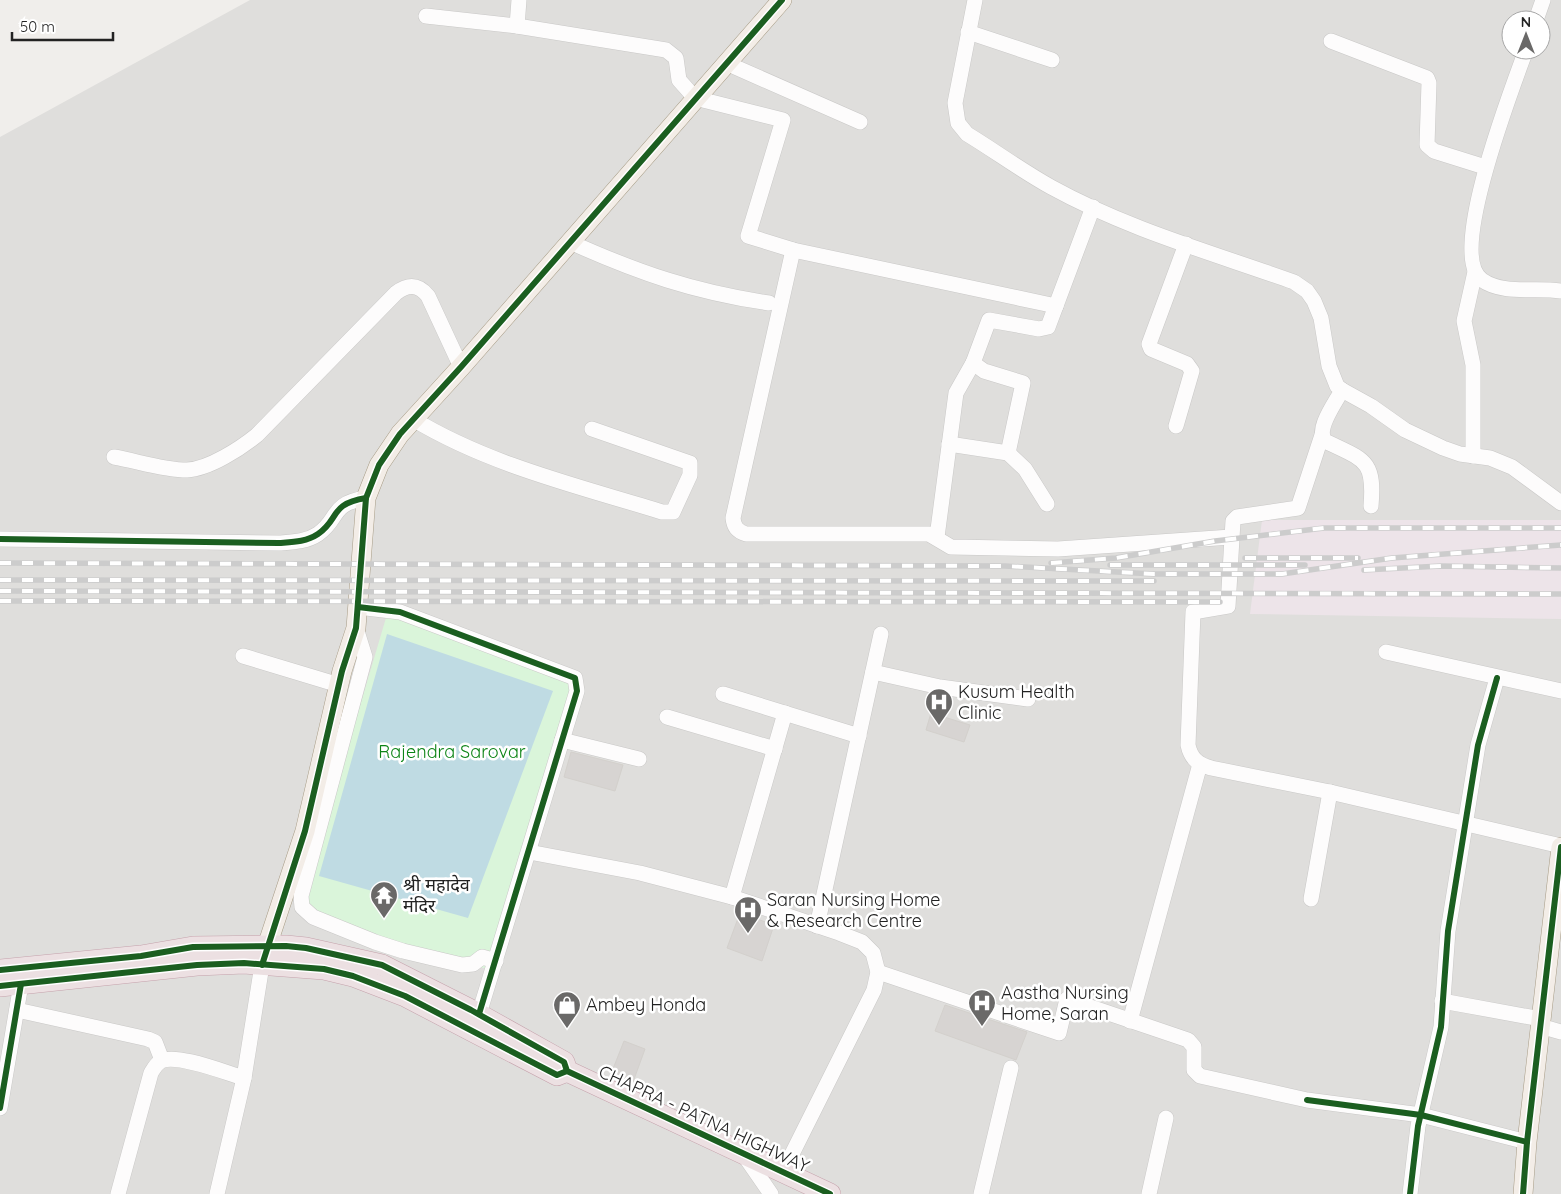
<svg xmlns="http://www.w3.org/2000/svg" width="1561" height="1194" font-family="Quicksand,'Noto Sans Devanagari',sans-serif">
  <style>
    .residential { fill: #dfdedc; fill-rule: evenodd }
    .industrial { fill: #ede4e9 }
    .park { fill: #daf5da }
    .water { fill: #bfdbe3 }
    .building { fill: #d7d4d2; stroke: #d3d0cc }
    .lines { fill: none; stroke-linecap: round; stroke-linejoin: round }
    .minor-casing { stroke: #c9c8c7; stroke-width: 16 }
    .major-casing { stroke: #a79c86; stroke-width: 20 }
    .highway-casing { stroke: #c5a2ac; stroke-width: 22 }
    .minor { stroke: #fdfcfc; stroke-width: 15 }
    .major { stroke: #f3ede7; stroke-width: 19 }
    .highway { stroke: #ece0e2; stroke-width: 21 }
    .rail-casing { stroke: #ccc; stroke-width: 5.5 }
    .rail { stroke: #fff; stroke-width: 4; stroke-dasharray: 11; stroke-linecap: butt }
    .cycleway-casing { stroke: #fff; stroke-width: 9 }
    .cycleway { stroke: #1b5e20; stroke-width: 6 }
    .labels { text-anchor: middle; stroke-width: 5; stroke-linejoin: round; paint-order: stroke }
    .poi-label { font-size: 18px; fill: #222; stroke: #fff; text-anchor: start }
    .park-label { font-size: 18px; fill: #0c8416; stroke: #fff }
    .street-label { font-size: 18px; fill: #222; stroke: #fff }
  </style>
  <rect width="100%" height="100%" fill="#f0eeeb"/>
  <path class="residential" d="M 250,0 L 1561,0 L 1561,1194 L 0,1194 L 0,137 ZM 1511,20 L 1541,20 L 1541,50 L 1511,50 Z"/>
  <polygon class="industrial" points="1262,520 1561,520 1561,619 1250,614"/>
  <polygon class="park" points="388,611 581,679 493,971 317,918 303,899"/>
  <polygon class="water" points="387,634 553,691 468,918 319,876"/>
  <g class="building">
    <polygon points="931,713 970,725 964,742 926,730"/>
    <polygon points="571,752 623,765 615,791 564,777"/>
    <polygon points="740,913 774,925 762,961 727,948"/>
    <polygon points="945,1005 1027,1032 1016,1060 935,1031"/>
    <polygon points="624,1041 645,1049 633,1082 611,1074"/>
  </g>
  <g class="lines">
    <g class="minor-casing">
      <g id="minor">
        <path d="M 975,0 L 955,103 L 958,123 L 967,134 C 995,151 1022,171 1051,187 C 1127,229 1213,253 1294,282 L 1307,291 L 1314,301 L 1321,318 L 1329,366 L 1337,386 L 1342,390 L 1371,406 L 1405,430 L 1443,448 L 1460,454 L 1490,458 L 1512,467 L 1561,503"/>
        <path d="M 426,16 L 517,26 L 666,50 L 676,58 L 679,80 L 695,98 L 783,120 L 748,236 L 793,250 L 733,518 C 734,527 737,531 746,534 L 929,534 L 951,547 L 1058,549 L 1231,537"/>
        <polyline points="1536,20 1543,0"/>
        <polyline points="517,26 519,0"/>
        <polyline points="968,32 1052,60"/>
        <polyline points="1331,41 1427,78 1429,83 1427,145 1434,151 1485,167"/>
        <path d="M 1526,50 C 1513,86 1447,255 1482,280 C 1503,295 1537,287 1561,291"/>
        <polyline points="726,63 860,122"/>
        <path d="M 570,242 C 639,273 694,292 769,303"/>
        <polyline points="793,250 1056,306"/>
        <path d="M 1342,390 C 1336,402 1315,429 1325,441 C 1364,460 1375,459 1371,506"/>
        <path d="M 413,419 C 489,465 578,486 662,512 L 673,512 L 690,475 L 690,463 L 592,429"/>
        <polyline points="1176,426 1192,371 1187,364 1151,349 1149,344 1186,244"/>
        <path d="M 1322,435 L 1298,508 L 1237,517 L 1233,521 L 1228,606 L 1193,612 L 1188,745 C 1191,759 1198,764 1211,768 L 1330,792 L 1561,846"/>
        <polyline points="949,444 1008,453 1025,469 1047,504"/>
        <polyline points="1008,453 1023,383 984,371 973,363 989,320 1039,329 1048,327 1093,207"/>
        <polyline points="1473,456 1473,365 1464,321 1475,272"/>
        <path d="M 114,457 C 137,461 164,470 187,470 C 209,469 241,448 257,435 L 396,293 C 408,284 418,284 428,296 L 461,367"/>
        <polyline points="937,537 956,393 973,363"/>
        <path d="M 0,539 L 279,543 C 292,542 306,542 318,534 C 340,519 329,504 366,498"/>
        <polyline points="358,607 400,612 575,678 577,691 479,1014"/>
        <polyline points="356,628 365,657 301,896 302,907 313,917 375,942 403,951 462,965 473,964 482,957 496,961"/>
        <polyline points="1386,652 1561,691"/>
        <polyline points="243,656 339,685"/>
        <polyline points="873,672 940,687 1028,699"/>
        <polyline points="723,694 859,736"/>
        <polyline points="667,717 775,749"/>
        <polyline points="562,740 639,759"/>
        <polyline points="529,852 640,873 732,897 839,933 862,942 873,953 878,972 874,990 783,1172"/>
        <polyline points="732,897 785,713"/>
        <polyline points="1311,899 1330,792"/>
        <polyline points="817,926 881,634"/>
        <polyline points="878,972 1059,1033 1067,999 1188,1040 1194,1047 1194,1070 1200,1076 1307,1100 1421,1115 1527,1142"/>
        <polyline points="1442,1001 1541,1019"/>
        <polyline points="17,1010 148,1039 155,1042 162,1060"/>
        <polyline points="1130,1021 1200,764"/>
        <polyline points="1540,1026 1561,1032"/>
        <polyline points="0,1108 21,984"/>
        <polyline points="744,1155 771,1194"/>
        <path d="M 118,1194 L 151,1073 C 154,1068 156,1064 161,1061 C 177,1053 226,1073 244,1078"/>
        <polyline points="217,1194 244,1078 262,965"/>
        <polyline points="981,1194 1011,1068"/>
        <polyline points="1149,1194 1166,1118"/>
        <polyline points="1410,1194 1418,1126 1441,1027 1448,931 1478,745 1497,678"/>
      </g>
    </g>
    <g class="major-casing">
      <g id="major">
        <polyline points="267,946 305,831 342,671 356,628 366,498 379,465 400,434 461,367 782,0"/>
        <polyline points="1523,1194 1527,1142 1561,847"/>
      </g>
    </g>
    <g class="highway-casing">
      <g id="highway">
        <polyline points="0,970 141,956 193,947 286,946 306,948 382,965 471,1010 564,1062 567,1071 830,1194"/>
        <polyline points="0,986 197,965 244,963 324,969 353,976 405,996 557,1075 567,1071"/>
      </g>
    </g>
    <use href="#minor" class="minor"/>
    <use href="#major" class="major"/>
    <use href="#highway" class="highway"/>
    <g class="rail-casing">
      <g id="rail">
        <polyline points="1245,558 1358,558"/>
        <polyline points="0,563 1005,566 1154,574 1282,574 1392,558 1561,545"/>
        <polyline points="1051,563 1116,558 1215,541 1324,528 1561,528"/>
        <polyline points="1110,565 1305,565"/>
        <polyline points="1364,570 1441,566 1561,568"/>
        <polyline points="0,580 1154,581"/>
        <polyline points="0,591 1561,594"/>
        <polyline points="0,601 1220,602"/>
      </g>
    </g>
    <use href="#rail" class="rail"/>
    <g class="cycleway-casing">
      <g id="cycleway">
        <path d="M 0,539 L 279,543 C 292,542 306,542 318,534 C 340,519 329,504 366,498"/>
        <polyline points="358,607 400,612 575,678 577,691 479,1014"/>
        <polyline points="262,965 305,831 342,671 356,628 366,498 379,465 400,434 461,367 782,0"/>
        <polyline points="0,970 141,956 193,947 286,946 306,948 382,965 471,1010 564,1062 567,1071 830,1194"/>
        <polyline points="0,986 197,965 244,963 324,969 353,976 405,996 557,1075 567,1071"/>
        <polyline points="1307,1100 1421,1115 1527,1142"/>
        <polyline points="0,1108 21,984"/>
        <polyline points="1410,1194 1418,1126 1441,1027 1448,931 1478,745 1497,678"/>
        <polyline points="1523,1194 1527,1142 1561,847"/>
      </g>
    </g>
    <use href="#cycleway" class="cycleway"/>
  </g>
  <defs>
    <g id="hospital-pin" transform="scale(1.4375)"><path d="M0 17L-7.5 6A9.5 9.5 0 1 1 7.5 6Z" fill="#6a6968" stroke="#fff"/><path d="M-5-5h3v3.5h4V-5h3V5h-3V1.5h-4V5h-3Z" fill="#fff"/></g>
    <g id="temple-pin" transform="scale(1.4375)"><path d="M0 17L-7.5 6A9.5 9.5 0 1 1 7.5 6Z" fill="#6a6968" stroke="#fff"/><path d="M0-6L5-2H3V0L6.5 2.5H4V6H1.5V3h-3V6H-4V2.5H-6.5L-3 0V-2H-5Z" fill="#fff"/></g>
    <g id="shop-pin" transform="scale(1.4375)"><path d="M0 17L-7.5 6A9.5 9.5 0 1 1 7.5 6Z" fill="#6a6968" stroke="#fff"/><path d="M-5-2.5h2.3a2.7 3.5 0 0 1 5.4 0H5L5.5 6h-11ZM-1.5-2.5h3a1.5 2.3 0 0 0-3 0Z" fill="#fff"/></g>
  </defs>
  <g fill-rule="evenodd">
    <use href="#hospital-pin" x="939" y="702"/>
    <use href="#temple-pin" x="384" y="895"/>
    <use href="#hospital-pin" x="748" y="910"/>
    <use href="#hospital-pin" x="982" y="1003"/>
    <use href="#shop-pin" x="567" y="1005"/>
  </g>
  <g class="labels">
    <g class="poi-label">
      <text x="958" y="698">Kusum Health<tspan x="958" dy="21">Clinic</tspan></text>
      <text x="403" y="891">श्री महादेव<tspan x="403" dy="21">मंदिर</tspan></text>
      <text x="767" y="906">Saran Nursing Home<tspan x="767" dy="21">&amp; Research Centre</tspan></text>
      <text x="1001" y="999">Aastha Nursing<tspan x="1001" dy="21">Home, Saran</tspan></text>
      <text x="586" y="1011">Ambey Honda</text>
    </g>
    <g class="park-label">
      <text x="452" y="758">Rajendra Sarovar</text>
    </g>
    <g class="street-label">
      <text transform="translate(704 1119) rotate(25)" y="6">CHAPRA - PATNA HIGHWAY</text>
    </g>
  </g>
  <g transform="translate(1526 35)"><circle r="24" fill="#ffffff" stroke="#a7a7a7"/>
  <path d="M0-4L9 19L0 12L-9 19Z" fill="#6a6968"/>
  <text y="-8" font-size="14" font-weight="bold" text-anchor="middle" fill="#222222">N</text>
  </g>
  <path d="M12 32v8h101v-8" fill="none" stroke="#222222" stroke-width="2.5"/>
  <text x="20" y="32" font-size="15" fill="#222222" stroke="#ffffff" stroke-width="4" paint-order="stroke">50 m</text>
</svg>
